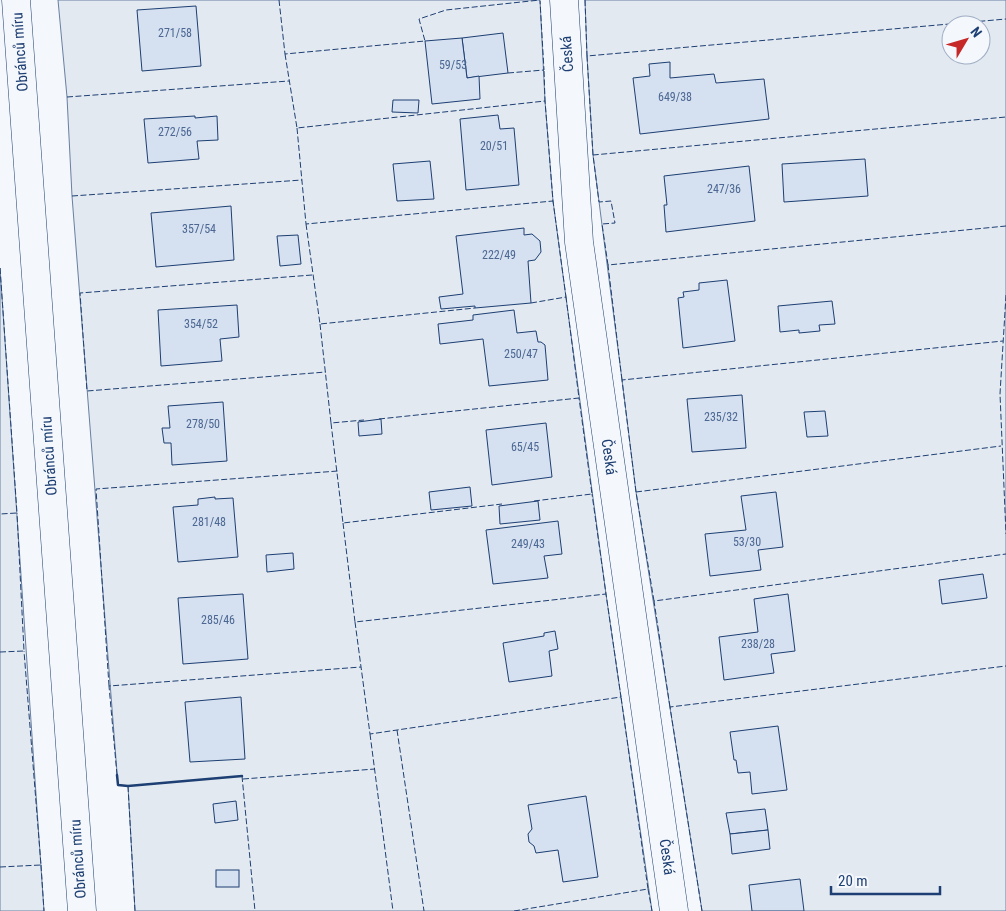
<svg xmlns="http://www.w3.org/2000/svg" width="1006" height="911" font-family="'Roboto Condensed',sans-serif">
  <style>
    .green { fill: #e3e9f0; stroke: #687fa3; fill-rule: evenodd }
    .building { fill: #d5e0f0; stroke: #1d3f73 }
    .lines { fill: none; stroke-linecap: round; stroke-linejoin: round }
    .minor-casing { stroke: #1d3f73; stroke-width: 29 }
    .major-casing { stroke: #1d3f73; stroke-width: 29 }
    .minor { stroke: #f4f7fb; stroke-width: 28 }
    .major { stroke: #f4f7fb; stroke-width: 28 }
    .fence { stroke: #1d3f73; stroke-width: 1; stroke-dasharray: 6 2.5; stroke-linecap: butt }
    .wall { stroke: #1d3f73; stroke-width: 2.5 }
    .labels { text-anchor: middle; stroke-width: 4; stroke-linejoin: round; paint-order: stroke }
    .number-label { font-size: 12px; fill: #4b6792 }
    .street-label { font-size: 15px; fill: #1d3f73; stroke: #f4f7fb }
  </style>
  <rect width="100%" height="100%" fill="#f4f7fb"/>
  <g class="green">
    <polygon points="58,0 540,0 545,101 553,201 606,594 652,911 135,911 128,786 118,785 72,196 67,97"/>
    <path d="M 585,0 L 1006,0 L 1006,911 L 702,911 L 636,492 L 622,380 L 593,155 L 587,56 ZM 951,25 L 981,25 L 981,55 L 951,55 Z"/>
    <polygon points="0,268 44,911 0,911"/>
  </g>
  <g class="building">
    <polygon points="196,6 201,66 142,71 137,10"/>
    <polygon points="503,33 508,73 467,78 462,38"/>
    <polygon points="462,38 467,78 479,76 480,99 432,104 425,41"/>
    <polygon points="670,62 670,78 714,74 716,83 764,79 769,119 640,134 633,78 650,76 649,64"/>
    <polygon points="393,100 419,100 418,113 392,112"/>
    <polygon points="498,115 500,129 514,128 519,185 466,190 460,119"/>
    <polygon points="195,116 195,118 217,116 218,140 197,141 199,159 148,163 144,119"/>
    <polygon points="865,159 868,196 784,202 782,164"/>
    <polygon points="430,161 434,199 397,201 393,164"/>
    <polygon points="749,166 755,221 666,232 664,205 667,205 664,176"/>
    <polygon points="231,206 234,260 156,267 151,213"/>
    <polygon points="524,228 524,235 532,234 540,241 541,252 535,260 528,261 531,303 475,308 475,306 441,309 439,297 463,294 456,236"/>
    <polygon points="298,235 301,264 280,266 277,236"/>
    <polygon points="727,280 735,341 683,348 678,298 684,297 683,292 699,290 699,283"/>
    <polygon points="832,301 835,324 819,325 820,331 799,333 799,330 780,332 778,306"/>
    <polygon points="237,305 239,337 220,339 222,361 161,366 158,310"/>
    <polygon points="514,310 517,333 536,331 538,342 541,342 545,345 548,380 489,386 483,339 440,344 438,324 473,320 473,315"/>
    <polygon points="742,395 746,448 692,452 687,399"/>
    <polygon points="223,402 227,461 172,465 171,443 164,443 162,428 170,428 168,406"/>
    <polygon points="825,411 828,436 807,437 804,412"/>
    <polygon points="381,419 382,434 359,436 358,422"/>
    <polygon points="546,423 552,477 492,485 486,430"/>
    <polygon points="470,487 472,506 431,510 429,492"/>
    <polygon points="776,492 783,547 758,550 761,570 710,576 705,534 746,530 741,496"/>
    <polygon points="215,497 215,499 233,498 238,557 178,562 173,507 198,505 198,499"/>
    <polygon points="538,501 540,520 500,524 499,506"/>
    <polygon points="558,521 562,554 544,556 548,578 493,584 486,530"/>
    <polygon points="293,553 294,569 267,572 266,555"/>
    <polygon points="983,574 987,598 942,604 939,580"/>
    <polygon points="243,594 248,659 183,664 178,598"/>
    <polygon points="788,594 795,651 771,654 774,673 724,680 719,637 758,632 754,599"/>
    <polygon points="555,631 558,649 549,651 552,676 509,682 503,643 544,636 544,633"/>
    <polygon points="241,697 245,759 190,762 185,702"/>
    <polygon points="778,726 787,790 752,794 750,772 738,773 736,760 734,760 730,732"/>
    <polygon points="586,796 598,877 563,882 558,850 536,853 534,846 529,842 528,834 532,829 528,805"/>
    <polygon points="236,801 238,820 215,823 213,804"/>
    <polygon points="765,809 768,830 730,834 726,813"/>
    <polygon points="768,830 770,849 732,854 730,834"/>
    <rect x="216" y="870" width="23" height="17"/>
    <polygon points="800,879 804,911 752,911 749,885"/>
  </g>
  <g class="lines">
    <g class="minor-casing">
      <polyline id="minor" points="564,0 579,242 674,911"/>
    </g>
    <g class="major-casing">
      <polyline id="major" points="16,0 82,911"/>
    </g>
    <use href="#minor" class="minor"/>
    <use href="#major" class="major"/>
    <g class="fence">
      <polyline points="279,0 285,54 425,41 419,19 446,10 540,0"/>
      <polyline points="585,0 587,56"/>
      <polyline points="285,54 297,128 545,101 544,70"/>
      <polyline points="508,73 544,70 540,1"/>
      <polyline points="67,97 289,81"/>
      <polyline points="297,128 306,224 553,201 545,101"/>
      <polyline points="593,155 587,56 1006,19"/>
      <polyline points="72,196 302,180"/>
      <polyline points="306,224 320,324 475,308"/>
      <polyline points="608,265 602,224 615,223 611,201 599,202 593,155 1006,117"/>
      <polyline points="0,268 17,513 0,514"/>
      <polyline points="312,275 80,293 87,391 326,372"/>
      <polyline points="1006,295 1000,394 1006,534"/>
      <polyline points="531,303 566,297 553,201"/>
      <polyline points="320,324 331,423 364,420"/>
      <polyline points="622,380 608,265 1006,226"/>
      <polyline points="379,419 579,398 566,297"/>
      <polyline points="331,423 343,523 502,504"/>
      <polyline points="636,492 622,380 1003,341"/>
      <polyline points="534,501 592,494 579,398"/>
      <polyline points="343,523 355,622 606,594 592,494"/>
      <polyline points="654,601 636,492 1001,446"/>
      <polyline points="355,622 370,734 621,697 606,594"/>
      <polyline points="0,652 24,651 17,513"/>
      <polyline points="109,686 96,489 338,471"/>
      <polyline points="670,707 654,601 1006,554"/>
      <polyline points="397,730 424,911"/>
      <polyline points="370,734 393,911"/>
      <polyline points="117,775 109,686 361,667"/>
      <polyline points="242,776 255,911"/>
      <polyline points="243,779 375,769"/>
      <polyline points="128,786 135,911"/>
      <polyline points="41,865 44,911"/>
      <polyline points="0,867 41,865 24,651"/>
      <polyline points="648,889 652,911"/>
      <polyline points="514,911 648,889 621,697"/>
      <polyline points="702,911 670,707 1006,666"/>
    </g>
    <polyline class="wall" points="117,775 118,785 128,786 242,776"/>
  </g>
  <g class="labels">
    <g class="number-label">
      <text x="175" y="37">271/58</text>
      <text x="453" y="69">59/53</text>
      <text x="675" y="101">649/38</text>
      <text x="175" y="136">272/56</text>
      <text x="494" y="150">20/51</text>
      <text x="724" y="193">247/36</text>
      <text x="199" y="233">357/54</text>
      <text x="499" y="259">222/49</text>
      <text x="201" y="328">354/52</text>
      <text x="521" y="358">250/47</text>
      <text x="721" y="421">235/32</text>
      <text x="203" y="428">278/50</text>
      <text x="525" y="451">65/45</text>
      <text x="209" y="526">281/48</text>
      <text x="747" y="546">53/30</text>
      <text x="528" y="548">249/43</text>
      <text x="218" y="624">285/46</text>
      <text x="758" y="648">238/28</text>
    </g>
    <g class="street-label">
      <text transform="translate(20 52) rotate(-94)" y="5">Obránců míru</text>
      <text transform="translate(567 54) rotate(-94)" y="5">Česká</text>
      <text transform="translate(49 456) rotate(-94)" y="5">Obránců míru</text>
      <text transform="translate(609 457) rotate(82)" y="5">Česká</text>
      <text transform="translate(667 857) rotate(82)" y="5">Česká</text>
      <text transform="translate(78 859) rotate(-94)" y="5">Obránců míru</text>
    </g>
  </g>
  <g transform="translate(966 40) rotate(52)"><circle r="24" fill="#f4f7fb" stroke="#9eadc5"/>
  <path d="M0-4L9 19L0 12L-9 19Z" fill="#c62828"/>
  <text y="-8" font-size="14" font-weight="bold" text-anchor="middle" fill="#1d3f73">N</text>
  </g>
  <path d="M831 886v8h109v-8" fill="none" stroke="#1d3f73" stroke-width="2.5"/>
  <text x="838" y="886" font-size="15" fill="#1d3f73" stroke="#f4f7fb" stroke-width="4" paint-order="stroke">20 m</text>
</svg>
